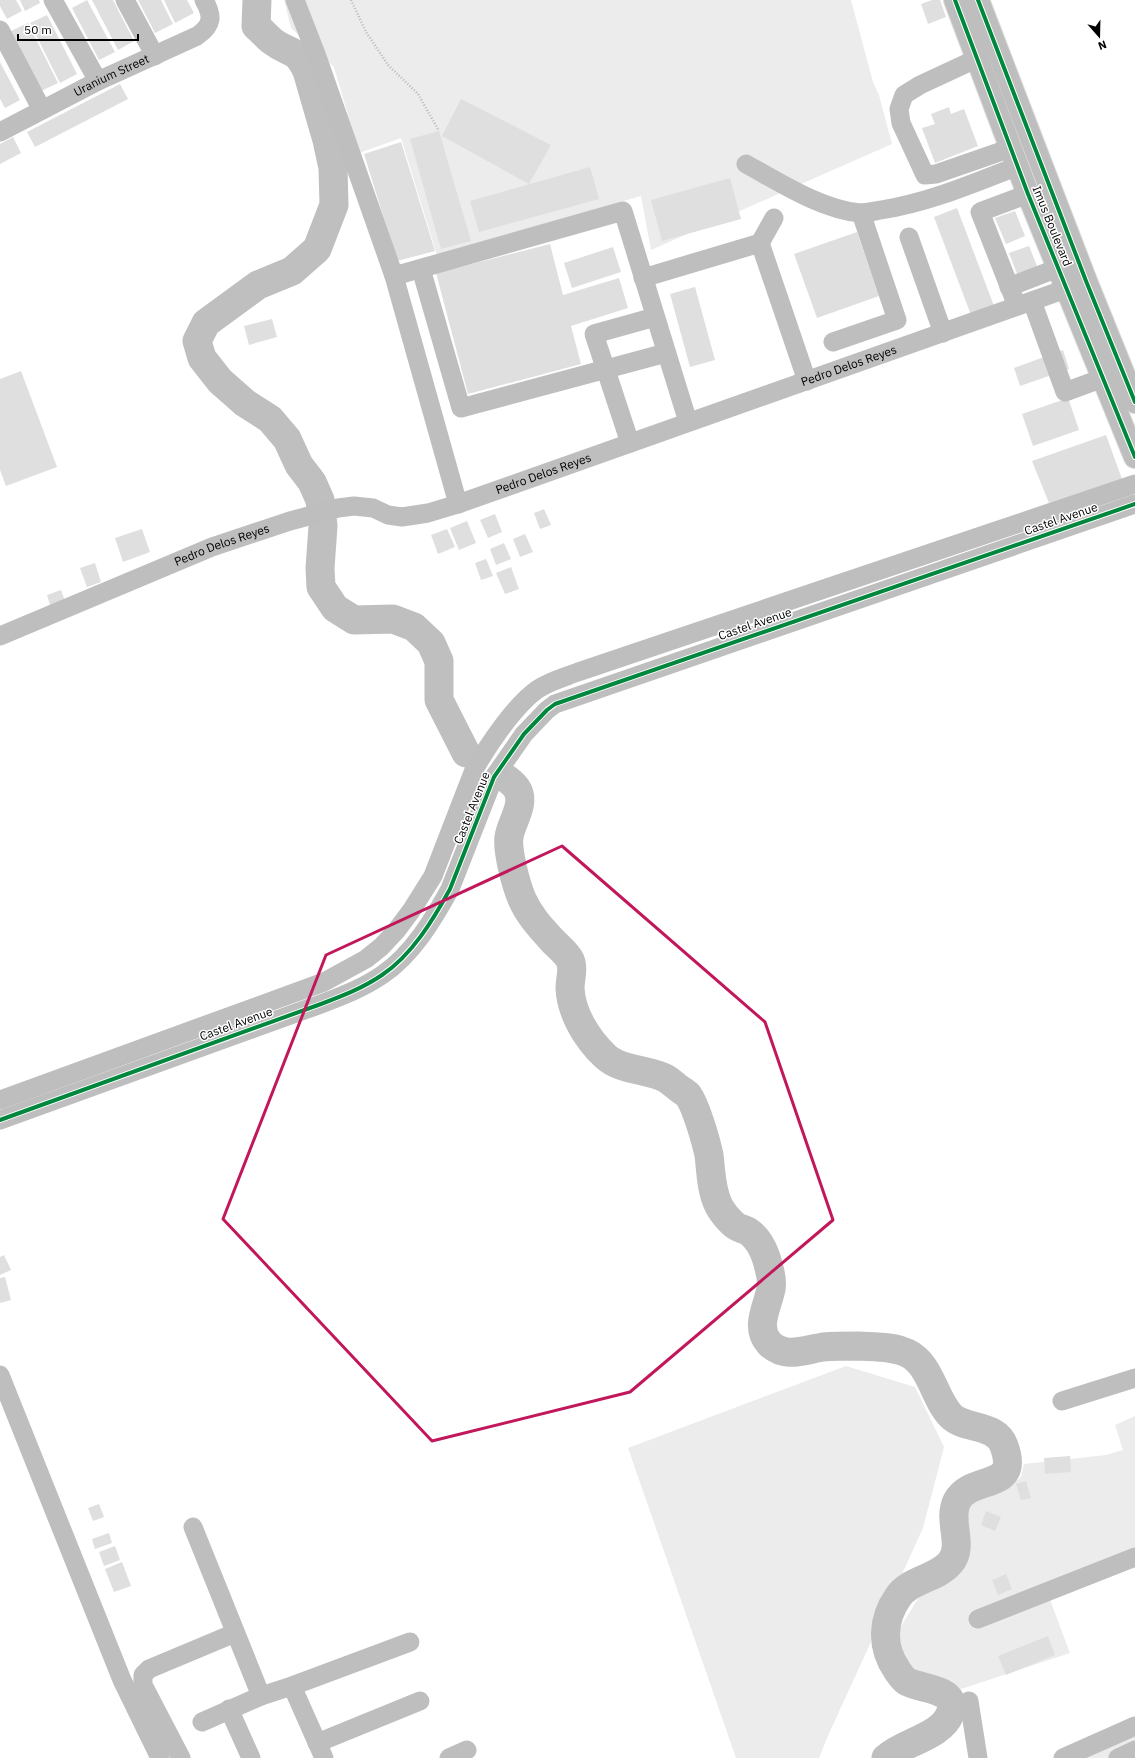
<svg xmlns="http://www.w3.org/2000/svg" width="1135" height="1758" font-family="'IBM Plex Sans',sans-serif">
  <style>
    .green { fill: #ececec }
    .lines { fill: none; stroke-linecap: round; stroke-linejoin: round }
    .river { stroke: #bfbfbf; stroke-width: 29 }
    .building { fill: #dfdfdf }
    .major-casing { stroke: #dbdbdb; stroke-width: 24 }
    .path { stroke: #b9b9b9; stroke-width: 2.5; stroke-dasharray: 1 2; stroke-linecap: butt }
    .minor { stroke: #bebebe; stroke-width: 19 }
    .major { stroke: #bebebe; stroke-width: 22 }
    .cycleway-casing { stroke: #fff; stroke-width: 6 }
    .cycleway { stroke: #00873e; stroke-width: 4 }
    .marked { fill: none; stroke: #c2185b; stroke-width: 3; stroke-linejoin: round }
    .labels { text-anchor: middle; stroke-width: 3; stroke-linejoin: round; paint-order: stroke }
    .street-label { font-size: 12px; fill: #000; stroke: #fff }
  </style>
  <rect width="100%" height="100%" fill="#fff"/>
  <g class="green">
    <polygon points="284,0 851,0 873,82 879,95 892,144 651,250 641,196 437,255 401,138 359,153 334,67 291,28"/>
    <polygon points="846,1366 915,1387 944,1447 923,1528 827,1738 819,1758 736,1758 628,1448"/>
    <polygon points="1135,1416 1135,1563 1049,1597 1070,1653 955,1691 932,1685 912,1678 899,1662 894,1648 897,1633 922,1592 958,1570 965,1541 956,1519 957,1511 975,1500 1014,1483 1021,1477 1024,1464 1106,1455 1123,1450 1115,1425"/>
    <polygon points="1135,1733 1135,1758 1080,1758"/>
  </g>
  <g class="lines">
    <g class="river">
      <path d="M 257,0 L 256,26 C 262,31 267,37 272,41 C 290,55 295,46 307,71 L 327,140 L 333,168 L 334,205 L 317,249 L 292,271 L 258,285 L 206,323 L 197,341 L 202,358 L 220,381 L 245,403 L 270,419 L 287,439 L 299,465 L 312,482 L 320,500 L 323,526 L 320,568 L 321,587 L 335,608 L 354,620 L 393,619 L 414,627 L 431,643 L 439,661 L 439,700 L 466,753"/>
      <path d="M 507,779 C 511,782 515,785 517,789 C 526,804 511,822 509,837 C 507,851 516,885 522,899 C 529,915 540,927 551,939 C 557,946 566,952 570,960 C 574,969 570,979 570,988 C 571,1013 587,1039 605,1056 C 621,1071 647,1069 665,1078 C 669,1080 672,1083 676,1086 C 678,1088 686,1093 688,1095 C 696,1106 706,1141 709,1155 C 711,1171 711,1189 718,1204 C 721,1211 730,1222 736,1226 C 740,1229 745,1229 749,1232 C 760,1240 766,1255 769,1268 C 771,1275 772,1283 771,1289 C 767,1308 755,1327 769,1343 C 784,1359 804,1350 823,1347 C 835,1346 847,1346 858,1346 C 874,1347 893,1346 907,1353 C 931,1364 934,1399 951,1416 C 965,1430 996,1423 1004,1446 C 1021,1492 971,1474 957,1501 C 947,1521 965,1546 950,1563 C 936,1579 910,1579 898,1597 C 882,1620 881,1647 897,1670 C 898,1672 904,1680 906,1681 C 920,1690 960,1687 950,1714 C 941,1737 903,1742 886,1758"/>
    </g>
  </g>
  <g class="building">
    <polygon points="0,0 16,0 22,11 7,19 0,6"/>
    <polygon points="20,0 39,0 40,3 25,11"/>
    <polygon points="87,0 115,52 99,60 72,8"/>
    <polygon points="92,0 113,0 134,41 118,50"/>
    <polygon points="138,0 161,0 173,24 155,33"/>
    <polygon points="164,0 187,0 194,13 175,23"/>
    <polygon points="932,0 940,0 946,17 928,24 921,4"/>
    <polygon points="47,15 77,74 60,83 30,23"/>
    <polygon points="28,23 58,83 41,91 11,31"/>
    <polygon points="0,62 20,100 5,108 0,99"/>
    <polygon points="120,84 128,99 35,147 27,132"/>
    <polygon points="461,99 551,145 529,184 442,136"/>
    <polygon points="949,107 951,114 964,109 978,146 935,163 922,128 935,124 931,114"/>
    <polygon points="439,131 471,241 441,249 410,139"/>
    <polygon points="13,137 21,153 0,164 0,144"/>
    <polygon points="401,142 435,251 397,261 364,154"/>
    <polygon points="590,167 599,199 479,232 470,201"/>
    <polygon points="730,178 741,219 662,241 651,200"/>
    <polygon points="957,208 994,306 971,315 934,217"/>
    <polygon points="1015,211 1025,236 1006,244 995,218"/>
    <polygon points="857,232 879,296 817,318 794,254"/>
    <polygon points="550,244 563,295 619,278 628,308 571,326 581,364 468,394 436,273"/>
    <polygon points="1029,246 1039,271 1019,279 1009,253"/>
    <polygon points="613,247 621,272 572,288 564,263"/>
    <polygon points="695,287 715,360 690,367 670,294"/>
    <polygon points="272,319 277,337 249,345 244,326"/>
    <polygon points="1063,350 1069,369 1020,386 1014,368"/>
    <polygon points="21,371 57,467 6,486 0,470 0,379"/>
    <polygon points="1068,398 1079,430 1033,446 1022,414"/>
    <polygon points="1106,435 1122,479 1049,503 1032,461"/>
    <polygon points="544,509 551,525 540,529 534,513"/>
    <polygon points="495,514 502,532 488,538 480,520"/>
    <polygon points="467,521 476,543 459,550 450,528"/>
    <polygon points="142,529 150,552 123,562 115,538"/>
    <polygon points="447,529 455,547 438,554 431,535"/>
    <polygon points="525,534 533,552 520,557 513,539"/>
    <polygon points="504,543 511,559 496,565 490,549"/>
    <polygon points="486,559 493,576 481,580 475,563"/>
    <polygon points="95,563 101,582 87,587 80,568"/>
    <polygon points="511,567 519,589 505,594 496,573"/>
    <polygon points="61,590 65,601 50,605 47,595"/>
    <polygon points="4,1255 11,1270 0,1275 0,1257"/>
    <polygon points="5,1277 11,1300 0,1303 0,1278"/>
    <polygon points="1070,1456 1071,1472 1045,1474 1044,1458"/>
    <polygon points="1026,1481 1031,1498 1021,1500 1016,1484"/>
    <polygon points="99,1504 104,1517 93,1521 88,1508"/>
    <polygon points="986,1511 1001,1517 995,1531 981,1525"/>
    <polygon points="109,1533 112,1543 95,1549 92,1539"/>
    <polygon points="115,1546 120,1560 104,1566 99,1552"/>
    <polygon points="122,1562 131,1586 114,1592 105,1569"/>
    <polygon points="1006,1574 1012,1589 998,1595 992,1580"/>
    <polygon points="1048,1636 1055,1655 1006,1675 998,1656"/>
  </g>
  <g class="lines">
    <g class="major-casing">
      <g id="major">
        <polyline points="955,0 1028,194 1135,457"/>
        <polyline points="978,0 1086,281 1135,402"/>
      </g>
    </g>
    <polyline class="path" points="351,0 366,32 388,65 418,94 439,131"/>
    <g class="minor">
      <polyline points="53,0 98,81"/>
      <polyline points="125,0 155,56"/>
      <polyline points="295,0 316,54 394,276 458,504"/>
      <polyline points="0,30 42,110"/>
      <polyline points="976,59 920,85 904,95 899,109 901,123 925,175 936,174 1011,148"/>
      <path id="s1" d="M 0,132 L 98,81 L 197,36 C 213,25 213,16 204,0"/>
      <path d="M 746,164 C 779,182 822,210 860,213 C 867,213 875,211 881,210 C 928,203 974,183 1018,166"/>
      <polyline points="909,237 943,333"/>
      <polyline points="760,243 774,218"/>
      <polyline points="421,269 461,408 666,353"/>
      <polyline points="394,276 623,211 688,422"/>
      <polyline points="643,278 760,243 807,381"/>
      <polyline points="1009,287 1058,268"/>
      <polyline points="1032,301 1065,392 1103,378"/>
      <polyline points="1017,306 980,212 1028,194"/>
      <polyline points="833,342 897,320 861,213"/>
      <polyline points="630,443 594,334 655,317"/>
      <path id="s2" d="M 0,636 L 212,547 L 290,521 L 338,508 L 354,506 L 373,508 L 388,515 L 402,517 L 428,513 L 458,504 L 1080,284"/>
      <path d="M 0,1100 L 324,982 L 366,959 L 381,947 L 396,931 L 411,911 L 433,876 L 474,770 C 488,745 515,705 538,689 C 550,681 565,677 578,672 L 1135,484"/>
      <path d="M 0,1120 L 321,1004 C 342,996 363,988 382,975 C 412,955 433,920 450,889 L 494,777 L 524,734 L 547,710 L 555,704 L 1135,504"/>
      <polyline points="0,1375 122,1680 160,1758"/>
      <polyline points="1062,1401 1135,1378"/>
      <polyline points="193,1527 261,1696"/>
      <polyline points="978,1619 1135,1557"/>
      <polyline points="292,1686 410,1642"/>
      <polyline points="969,1701 978,1758"/>
      <polyline points="229,1709 251,1758"/>
      <polyline points="202,1722 261,1696 292,1686 324,1758"/>
      <polyline points="317,1743 420,1701"/>
      <polyline points="181,1758 143,1685 143,1675 149,1669 235,1633"/>
      <polyline points="449,1758 467,1750"/>
      <polyline points="1063,1758 1135,1726"/>
      <polyline points="1118,1758 1135,1750"/>
    </g>
    <use href="#major" class="major"/>
    <g class="cycleway-casing">
      <g id="cycleway">
        <polyline points="955,0 1028,194 1135,457"/>
        <polyline points="978,0 1086,281 1135,402"/>
        <path d="M 0,1120 L 321,1004 C 342,996 363,988 382,975 C 412,955 433,920 450,889 L 494,777 L 524,734 L 547,710 L 555,704 L 1135,504"/>
      </g>
    </g>
    <use href="#cycleway" class="cycleway"/>
  </g>
  <path class="marked" d="M 562,846 L 765,1022 L 833,1220 L 630,1392 L 432,1441 L 223,1219 L 326,955 Z"/>
  <g class="labels">
    <g class="street-label">
      <text dy="4" stroke="none"><textPath href="#s1" startOffset="125">Uranium Street</textPath></text>
      <text transform="translate(1052 226) rotate(68)" y="4">Imus Boulevard</text>
      <text dy="4" stroke="none"><textPath href="#s2" startOffset="900">Pedro Delos Reyes</textPath></text>
      <text dy="4" stroke="none"><textPath href="#s2" startOffset="576">Pedro Delos Reyes</textPath></text>
      <text transform="translate(1061 519) rotate(-19)" y="4">Castel Avenue</text>
      <text dy="4" stroke="none"><textPath href="#s2" startOffset="240">Pedro Delos Reyes</textPath></text>
      <text transform="translate(755 624) rotate(-19)" y="4">Castel Avenue</text>
      <text transform="translate(472 808) rotate(-68)" y="4">Castel Avenue</text>
      <text transform="translate(236 1024) rotate(-20)" y="4">Castel Avenue</text>
    </g>
  </g>
  <g transform="translate(1099 36) rotate(160)" stroke="#ffffff" stroke-width="3" paint-order="stroke">
  <path d="M0-3L7 15L0 10L-7 15Z" fill="#000000"/>
  <text y="-6" font-size="11" font-weight="bold" text-anchor="middle" fill="#000000">N</text>
  </g>
  <path d="M18 34v6h120v-6" fill="none" stroke="#000000" stroke-width="2"/>
  <text x="24" y="34" font-size="12" fill="#000000" stroke="#ffffff" stroke-width="3" paint-order="stroke">50 m</text>
</svg>
